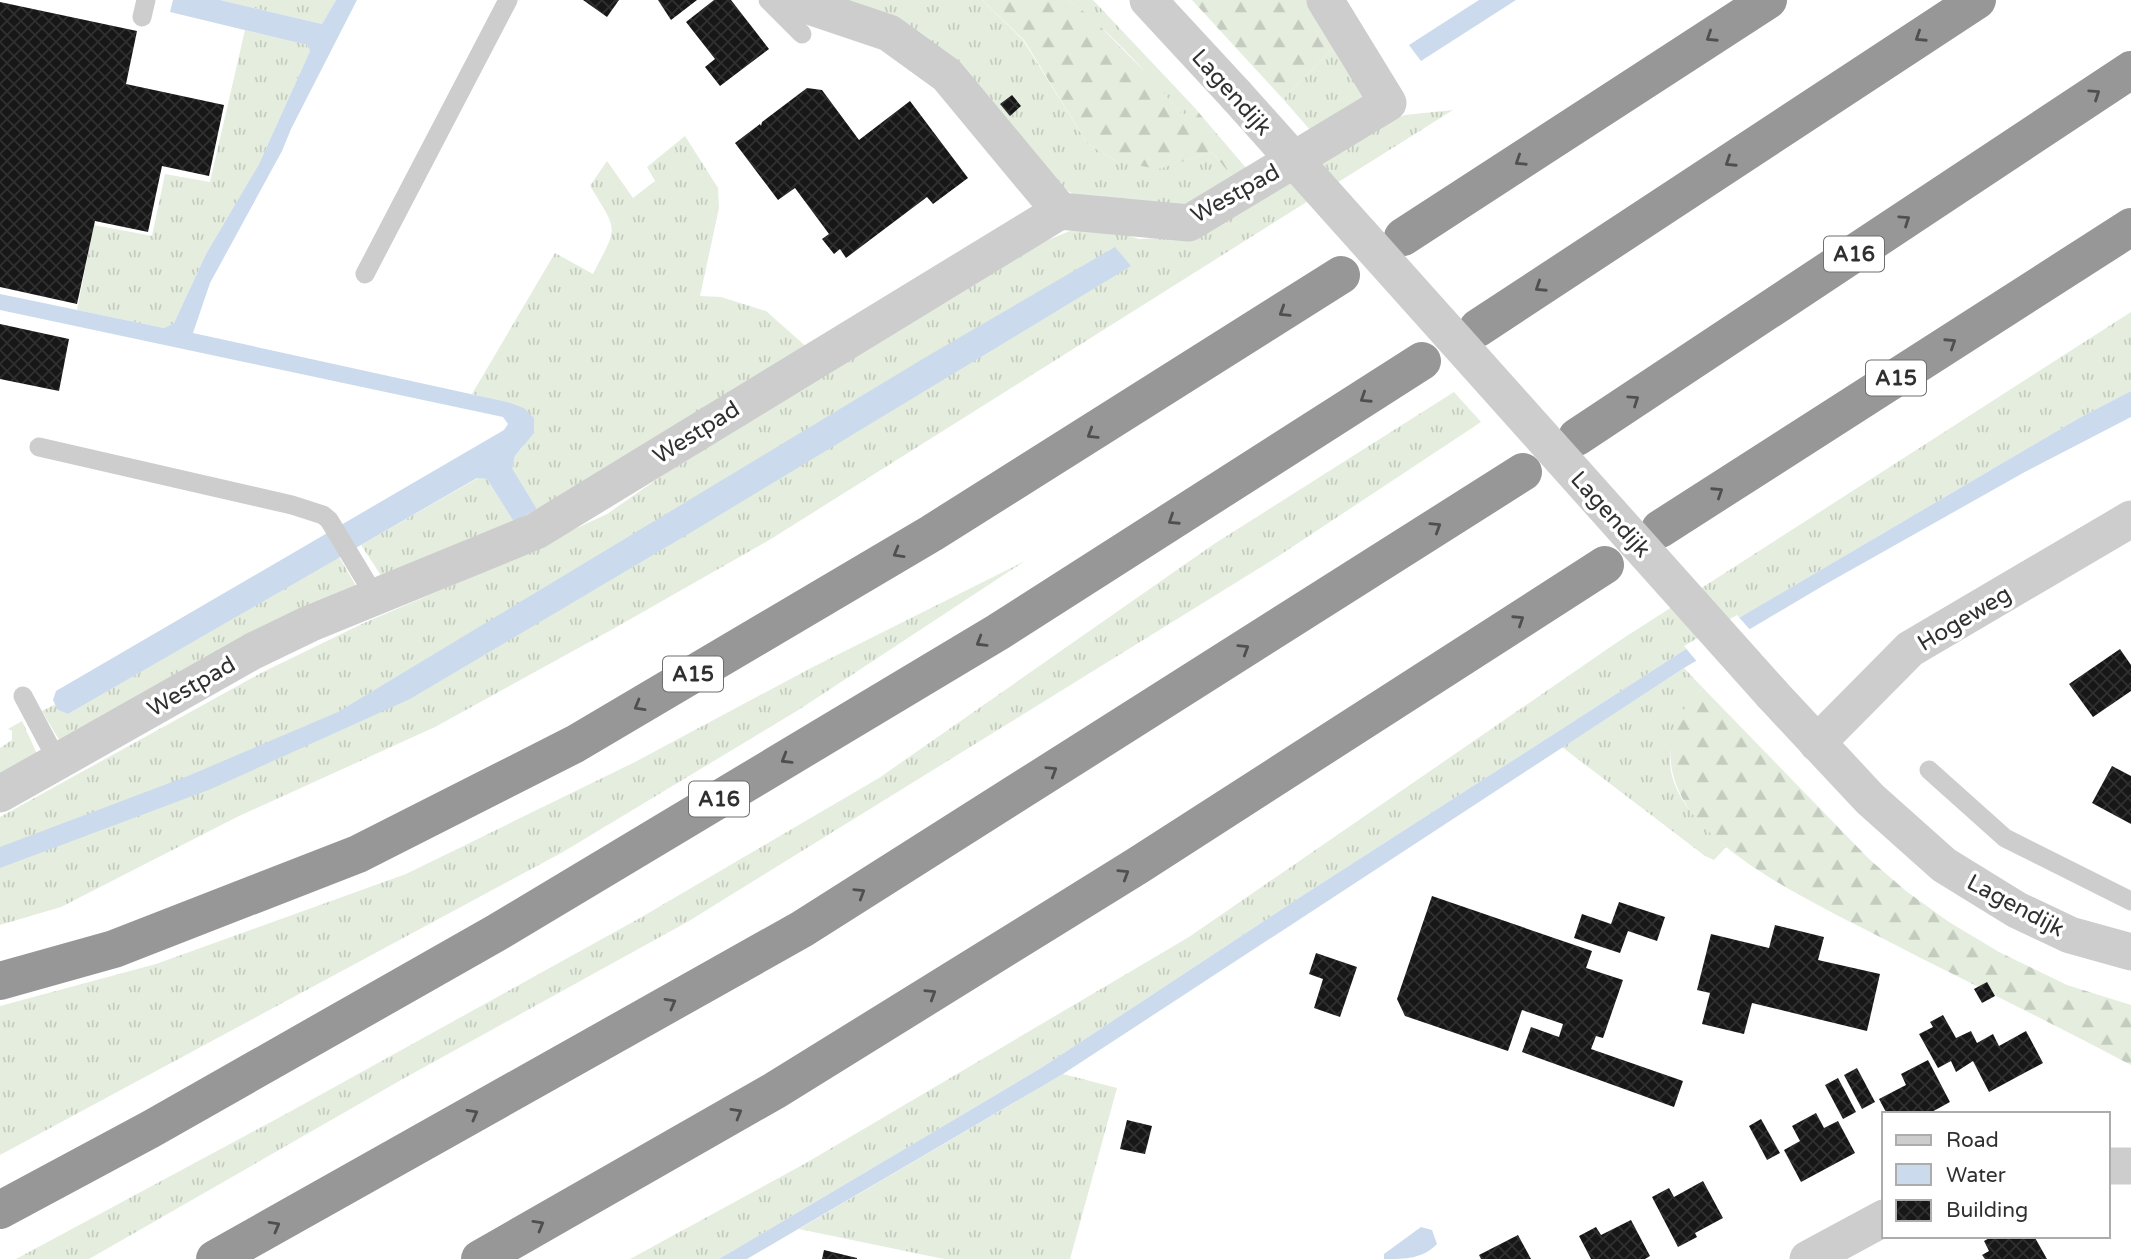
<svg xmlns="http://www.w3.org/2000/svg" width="2131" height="1259" font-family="'Varela Round',sans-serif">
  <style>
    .grass { fill: url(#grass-tufts) }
    .forest { fill: url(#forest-firs) }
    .water { fill: #cbdbed }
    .pier { fill: #fff }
    .building { fill: url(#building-cross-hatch) }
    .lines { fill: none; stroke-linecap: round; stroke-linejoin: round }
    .lane { stroke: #cdcdcd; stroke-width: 19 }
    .street { stroke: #cdcdcd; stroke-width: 37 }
    .highway { stroke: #979797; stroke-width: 38 }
    .street-bridge { stroke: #cdcdcd; stroke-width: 37 }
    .oneway { stroke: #4f4f4f }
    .labels { text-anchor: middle; stroke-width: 7; stroke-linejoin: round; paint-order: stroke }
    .shield { fill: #fff; stroke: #6e6e6e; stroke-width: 2 }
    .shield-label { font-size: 21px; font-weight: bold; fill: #303030 }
    .street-label { font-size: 23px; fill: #303030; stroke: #fff }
  </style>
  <defs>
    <pattern id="grass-tufts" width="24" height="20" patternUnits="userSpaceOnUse" patternTransform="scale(1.75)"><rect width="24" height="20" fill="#e4edde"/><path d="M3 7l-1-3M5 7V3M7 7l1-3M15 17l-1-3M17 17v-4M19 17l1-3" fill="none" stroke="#c4ccbf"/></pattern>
    <pattern id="forest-firs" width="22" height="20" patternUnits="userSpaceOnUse" patternTransform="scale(1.75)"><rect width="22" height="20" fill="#e4edde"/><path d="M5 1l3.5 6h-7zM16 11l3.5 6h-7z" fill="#c4ccbf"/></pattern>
    <pattern id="building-cross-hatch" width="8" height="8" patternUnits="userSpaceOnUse" patternTransform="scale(1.75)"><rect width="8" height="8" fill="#171717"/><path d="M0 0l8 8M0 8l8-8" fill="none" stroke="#303030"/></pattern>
  </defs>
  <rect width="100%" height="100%" fill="#fff"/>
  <g class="grass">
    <polygon points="220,0 336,0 322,24"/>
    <polygon points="801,0 982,0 1023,40 1087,143 1117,162 1187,160 1212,152 1235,180 1180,211 1086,201 1048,180 964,85"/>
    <path d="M 1068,0 L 1093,0 L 1194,107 L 1183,116 L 1181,114 C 1147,73 1111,31 1068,0 Z"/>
    <polygon points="245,30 307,45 310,51 259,164 206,254 174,323 164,328 77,310 94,225 152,236 165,174 210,182"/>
    <polygon points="1338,43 1369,94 1311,131 1283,99"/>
    <polygon points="1453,110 771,539 613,629 435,727 237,817 61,907 0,925 0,817 263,672 364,623 483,572 607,514 729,429 1038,244 1082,226 1111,230 1139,239 1180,237 1360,134 1405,115"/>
    <path d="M 685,136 L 718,188 L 719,208 L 700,296 L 721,297 L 766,311 L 810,350 L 537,509 L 512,468 L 515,456 L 523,447 L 524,408 L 472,394 L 555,253 L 593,274 C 618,225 619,233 590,186 L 607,161 L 633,198 L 655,181 L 647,167 Z"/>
    <polygon points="2131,312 2131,391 2081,417 1686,649 1305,894 1041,1068 719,1259 630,1259 806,1163 1189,937 1619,641"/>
    <polygon points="1454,392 1481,422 1274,559 689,921 401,1080 89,1259 16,1259 284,1115 640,918 879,778 1214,544"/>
    <polygon points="478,478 487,479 514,522 384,580 361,545"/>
    <polygon points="339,557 359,591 65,750 42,711 56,704 58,710 68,714"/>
    <polygon points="1025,561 800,709 563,852 0,1155 0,1006 156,964 406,874 635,762 811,668"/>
    <path d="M 1684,668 L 1703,688 C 1689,699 1684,714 1678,730 C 1675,738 1670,747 1670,756 C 1668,794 1700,824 1726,847 L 1714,860 L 1705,856 L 1562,747 Z"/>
    <polygon points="22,721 38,756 0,779 0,748 12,740 12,731 8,729"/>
    <polygon points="1063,1074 1117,1088 1070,1259 944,1259 799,1229"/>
  </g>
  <g class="forest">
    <polygon points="982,0 1068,0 1091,17 1152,79 1181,114 1183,115 1194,107 1252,175 1235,180 1212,152 1159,169 1117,162 1087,143 1024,40"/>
    <polygon points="1192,0 1312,0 1338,43 1283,99"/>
    <path d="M 1703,688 L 1869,859 L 1906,891 L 1949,922 L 1999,952 L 2067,985 L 2131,1005 L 2131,1065 C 2048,1021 1963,980 1880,937 C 1826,910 1751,873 1708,831 C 1665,790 1653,731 1703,688 Z"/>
  </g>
  <g class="water">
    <polygon points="173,0 220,0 322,24 336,0 357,0 291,129 282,151 210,283 193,333 507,402 524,408 534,418 534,433 515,456 512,468 537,509 514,522 487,479 477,478 68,714 58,710 53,700 56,691 504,430 508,424 503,417 0,310 0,294 164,328 174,323 206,254 259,164 310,51 307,45 170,12"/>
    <polygon points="1479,0 1516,0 1421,61 1409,45"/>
    <polygon points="1115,247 1131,266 690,533 410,699 211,789 0,868 0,847 188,776 338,712 926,357"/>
    <polygon points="2131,391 2131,417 2023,473 1826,584 1684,668 1063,1074 747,1259 719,1259 1041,1068 1305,894 1686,649 2081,417"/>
    <path d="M 1421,1227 L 1432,1230 L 1437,1244 C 1422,1259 1406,1259 1384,1259 L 1384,1254 Z"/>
  </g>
  <polygon class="pier" points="1737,615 1752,632 1699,664 1684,646"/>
  <g class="building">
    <polygon points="583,0 619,0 607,17"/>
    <polygon points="658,0 697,0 671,20"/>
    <polygon points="714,0 731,0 769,49 720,86 705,67 715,59 686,22"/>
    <polygon points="0,2 137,31 126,84 224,105 209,176 162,166 148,232 95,221 77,304 0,287"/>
    <polygon points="807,88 822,90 859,140 910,101 968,178 933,204 927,197 846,258 840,249 834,254 822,239 829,234 795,188 778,200 735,143 760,124 761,126 762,122"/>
    <polygon points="1012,95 1021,106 1010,116 1000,104"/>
    <polygon points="0,324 69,339 59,391 0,379"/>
    <polygon points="2120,649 2131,665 2131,691 2093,717 2069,684"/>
    <polygon points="2112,766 2131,776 2131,824 2092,803"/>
    <polygon points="1432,896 1592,951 1586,968 1623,980 1603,1038 1596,1036 1591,1049 1683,1081 1674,1107 1522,1052 1531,1027 1559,1037 1563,1024 1522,1010 1508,1051 1405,1016 1397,999"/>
    <polygon points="1619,902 1665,917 1657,941 1628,931 1620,953 1574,938 1582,914 1611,924"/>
    <polygon points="1775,925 1824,937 1818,960 1880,974 1867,1031 1752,1003 1744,1034 1702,1024 1710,993 1697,990 1711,934 1769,948"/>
    <polygon points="1316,953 1357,967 1340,1017 1314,1008 1323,979 1309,974"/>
    <polygon points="1987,982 1995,996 1982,1003 1974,989"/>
    <polygon points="1943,1015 1956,1038 1971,1031 1977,1043 1993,1034 1999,1046 2026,1031 2043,1063 1989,1092 1973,1061 1956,1072 1951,1061 1938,1068 1919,1034 1933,1027 1930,1022"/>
    <polygon points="1928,1060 1950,1102 1928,1114 1887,1114 1879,1099 1906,1085 1901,1074"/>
    <polygon points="1857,1068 1875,1102 1862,1109 1844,1075"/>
    <polygon points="1838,1078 1856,1112 1843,1119 1825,1085"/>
    <polygon points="1816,1113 1824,1128 1838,1121 1855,1153 1801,1182 1784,1150 1800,1141 1792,1126"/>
    <polygon points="1761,1119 1780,1153 1767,1160 1749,1126"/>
    <polygon points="1127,1120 1152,1126 1145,1154 1120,1149"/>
    <polygon points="1703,1181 1723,1218 1695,1233 1697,1237 1678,1247 1652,1197 1669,1188 1674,1197"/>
    <polygon points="1631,1220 1650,1256 1645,1259 1591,1259 1579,1236 1596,1227 1601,1235"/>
    <polygon points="1518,1235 1531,1259 1481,1259 1479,1255"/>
    <polygon points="1993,1236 2034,1236 2047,1259 1985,1259 1982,1255 1989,1251 1984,1241"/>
    <polygon points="824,1250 857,1258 857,1259 822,1259"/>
  </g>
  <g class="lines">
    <g class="lane">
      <polyline points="768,0 802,34"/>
      <polyline points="142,17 146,0"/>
      <polyline points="365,274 508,0"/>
      <polyline points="39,447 292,505 323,515 329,520 376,598"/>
      <polyline points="23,696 58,762"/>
      <polyline points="1929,770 2005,838 2131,901"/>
    </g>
    <g class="street">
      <polyline points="791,0 889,33 947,75 1060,211"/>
      <polyline points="1148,0 1236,95"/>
      <polyline points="1772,694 1870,799 1944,865 2017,910 2070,935 2131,952"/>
      <polyline points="1817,743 1910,649 2131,519"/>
      <polyline points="0,794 253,651 309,624 536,531 1060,211 1189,223 1388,103 1325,0"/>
      <polyline points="2108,1166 2131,1166"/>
      <polyline points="1808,1259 1884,1218"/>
    </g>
    <g class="highway">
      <polyline points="1403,237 1768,0"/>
      <polyline points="1478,328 1977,0"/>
      <polyline points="1577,437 2131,70"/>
      <polyline points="1660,529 2131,227"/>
      <polyline points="0,981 114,949 358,854 575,744 932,533 1341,275"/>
      <polyline points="0,1210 151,1129 496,933 998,632 1422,361"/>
      <polyline points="215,1259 802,929 1523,472"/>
      <polyline points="480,1259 774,1091 1137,866 1605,565"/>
    </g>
    <polyline class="street-bridge" points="1236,95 1772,694"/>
  </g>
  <defs><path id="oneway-chevron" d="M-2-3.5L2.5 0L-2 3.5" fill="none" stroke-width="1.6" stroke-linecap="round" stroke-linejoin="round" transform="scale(1.75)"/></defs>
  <g class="oneway">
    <use href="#oneway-chevron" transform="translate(1711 37) rotate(147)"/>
    <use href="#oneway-chevron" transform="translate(1920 37) rotate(147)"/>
    <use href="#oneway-chevron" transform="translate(2095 94) rotate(-34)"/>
    <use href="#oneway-chevron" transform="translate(1520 161) rotate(147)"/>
    <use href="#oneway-chevron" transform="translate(1730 162) rotate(147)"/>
    <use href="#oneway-chevron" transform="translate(1905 220) rotate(-34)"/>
    <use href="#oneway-chevron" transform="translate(1540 287) rotate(147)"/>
    <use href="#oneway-chevron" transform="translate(1284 312) rotate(148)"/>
    <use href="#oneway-chevron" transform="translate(1951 343) rotate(-33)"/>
    <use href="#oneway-chevron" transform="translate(1365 398) rotate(147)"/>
    <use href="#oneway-chevron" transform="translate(1634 400) rotate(-34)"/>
    <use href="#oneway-chevron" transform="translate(1092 434) rotate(148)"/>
    <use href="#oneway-chevron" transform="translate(1718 492) rotate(-33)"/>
    <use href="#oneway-chevron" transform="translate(1173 520) rotate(147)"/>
    <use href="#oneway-chevron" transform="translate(1436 527) rotate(-32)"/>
    <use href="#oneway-chevron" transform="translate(898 553) rotate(150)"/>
    <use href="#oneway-chevron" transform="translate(1519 620) rotate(-33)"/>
    <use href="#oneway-chevron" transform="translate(981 642) rotate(149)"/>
    <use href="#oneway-chevron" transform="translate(1244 649) rotate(-32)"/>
    <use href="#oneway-chevron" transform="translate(639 706) rotate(150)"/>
    <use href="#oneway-chevron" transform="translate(786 759) rotate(149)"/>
    <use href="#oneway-chevron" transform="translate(1052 771) rotate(-32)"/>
    <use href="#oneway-chevron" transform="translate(1124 874) rotate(-32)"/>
    <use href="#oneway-chevron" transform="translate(860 893) rotate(-32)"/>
    <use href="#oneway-chevron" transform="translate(931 994) rotate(-32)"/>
    <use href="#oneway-chevron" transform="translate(671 1003) rotate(-29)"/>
    <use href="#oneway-chevron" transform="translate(737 1113) rotate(-30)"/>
    <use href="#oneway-chevron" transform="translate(473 1114) rotate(-29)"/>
    <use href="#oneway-chevron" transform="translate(539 1225) rotate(-30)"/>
    <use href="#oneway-chevron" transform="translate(275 1226) rotate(-29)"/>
  </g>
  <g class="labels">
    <g class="shield">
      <rect x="1824" y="236.5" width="60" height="35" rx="5"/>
      <rect x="1866" y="360.5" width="60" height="35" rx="5"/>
      <rect x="663" y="656.5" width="60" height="35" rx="5"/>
      <rect x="689" y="781.5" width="60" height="35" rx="5"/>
    </g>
    <g class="shield-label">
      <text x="1854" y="261">A16</text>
      <text x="1896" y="385">A15</text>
      <text x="693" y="681">A15</text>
      <text x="719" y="806">A16</text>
    </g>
    <g class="street-label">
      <text transform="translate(1232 92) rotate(48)" y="8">Lagendijk</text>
      <text transform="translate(1235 193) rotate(-29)" y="8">Westpad</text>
      <text transform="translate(696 432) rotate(-32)" y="8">Westpad</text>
      <text transform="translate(1611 514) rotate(48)" y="8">Lagendijk</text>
      <text transform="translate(1964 618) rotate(-31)" y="8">Hogeweg</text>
      <text transform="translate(191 686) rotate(-30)" y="8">Westpad</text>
      <text transform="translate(2016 905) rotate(28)" y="8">Lagendijk</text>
    </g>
  </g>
  <rect x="1882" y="1112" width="228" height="126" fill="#ffffff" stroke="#acacac" stroke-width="2"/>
  <rect x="1896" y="1135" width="35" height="10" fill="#cdcdcd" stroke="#acacac" stroke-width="2"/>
  <text x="1946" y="1147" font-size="21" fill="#303030">Road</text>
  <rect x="1896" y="1164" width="35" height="21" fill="#cbdbed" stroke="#acacac" stroke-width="2"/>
  <text x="1946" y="1182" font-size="21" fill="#303030">Water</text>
  <rect x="1896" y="1200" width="35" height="21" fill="url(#building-cross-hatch)" stroke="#acacac" stroke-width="2"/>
  <text x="1946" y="1217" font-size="21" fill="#303030">Building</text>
</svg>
